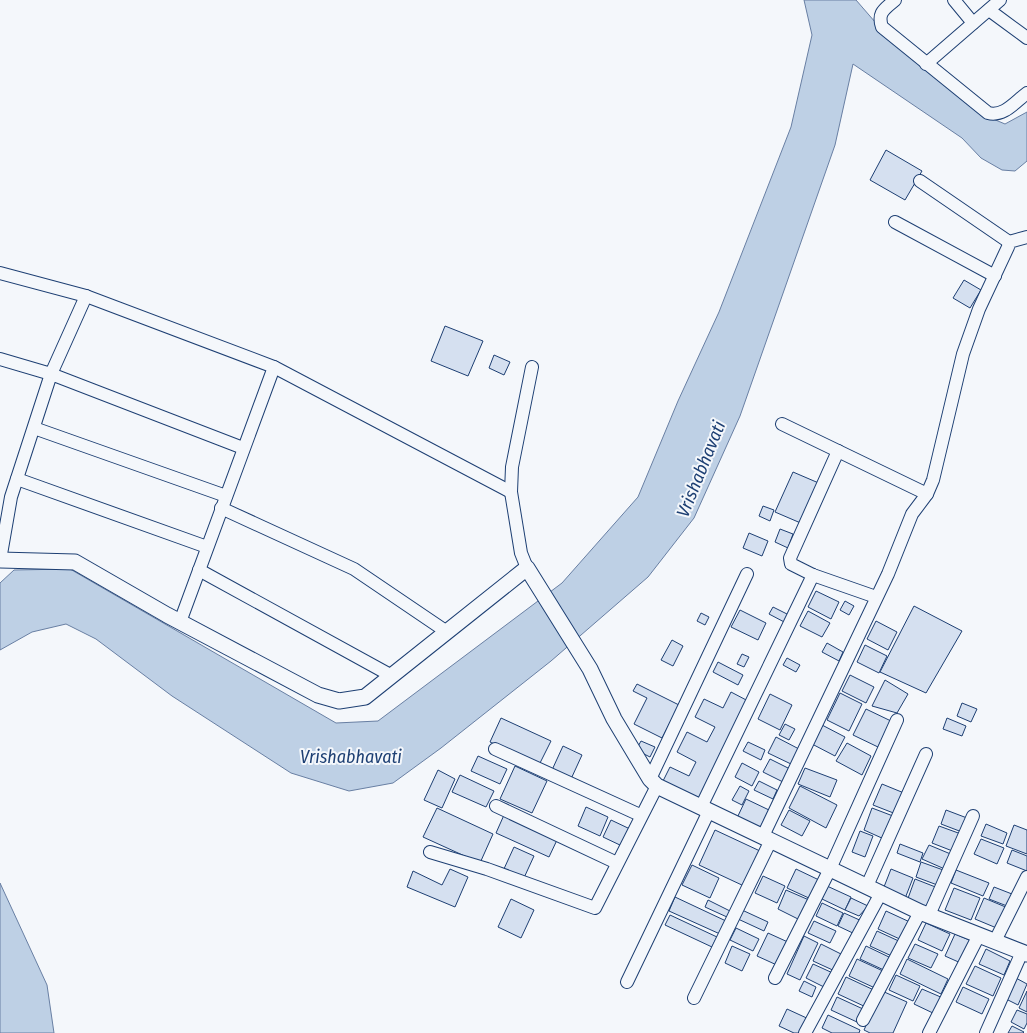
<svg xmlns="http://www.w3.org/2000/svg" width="1027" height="1033" font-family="'Fira Sans Condensed',sans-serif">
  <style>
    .water { fill: #bed0e5; stroke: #687fa3 }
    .building { fill: #d5e0f0; stroke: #1d3f73 }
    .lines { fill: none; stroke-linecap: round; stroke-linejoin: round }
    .minor-casing { stroke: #1d3f73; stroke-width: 14 }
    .tertiary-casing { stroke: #1d3f73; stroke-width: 17 }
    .minor { stroke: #f4f7fb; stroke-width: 12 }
    .tertiary { stroke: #f4f7fb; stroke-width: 15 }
    .labels { text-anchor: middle; stroke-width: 4; stroke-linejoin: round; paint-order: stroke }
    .water-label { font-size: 18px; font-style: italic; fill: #1d3f73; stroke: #f4f7fb }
  </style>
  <rect width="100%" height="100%" fill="#f4f7fb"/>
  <g class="water">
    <polygon points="804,0 856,0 895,45 979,113 1005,124 1027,112 1027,161 1015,171 1002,170 981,158 962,138 853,64 835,145 740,416 694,518 648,577 551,661 441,748 393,783 349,791 291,773 172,696 96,639 66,624 32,632 0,650 0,583 14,570 70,569 336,723 378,721 562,583 638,497 678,401 719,312 791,127 812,35"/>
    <polygon points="0,883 47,985 54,1033 0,1033"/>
  </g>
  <g class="building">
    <polygon points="886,150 922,171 905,200 870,180"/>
    <polygon points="964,280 981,290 970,308 953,298"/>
    <polygon points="445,326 483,341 468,376 431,361"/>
    <polygon points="494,355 510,362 504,375 489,368"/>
    <polygon points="793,472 821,484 803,524 775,512"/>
    <polygon points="763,506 774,510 770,521 759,516"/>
    <polygon points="780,529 793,534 788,548 775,542"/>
    <polygon points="749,533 768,541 762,556 743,548"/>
    <polygon points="816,591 839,602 831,619 808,607"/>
    <polygon points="845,601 854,606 849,615 840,610"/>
    <polygon points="914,606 962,631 926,693 880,672"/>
    <polygon points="773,607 791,616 788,624 769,614"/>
    <polygon points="740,610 766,623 758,640 731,627"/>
    <polygon points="808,611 830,623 822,637 800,626"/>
    <polygon points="701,613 709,617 705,625 697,621"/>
    <polygon points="876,621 897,632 888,650 867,639"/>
    <polygon points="672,640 683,646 673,666 661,660"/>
    <polygon points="827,643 843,652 839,661 822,652"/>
    <polygon points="865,645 887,656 879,673 857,662"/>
    <polygon points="742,654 749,657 744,667 737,664"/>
    <polygon points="787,658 800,665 796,672 783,665"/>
    <polygon points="718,662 743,675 738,685 713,672"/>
    <polygon points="850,675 874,687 866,703 842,691"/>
    <polygon points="885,680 908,694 897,713 872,706"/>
    <polygon points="637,684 679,705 662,738 634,724 647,698 633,691"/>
    <polygon points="731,692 750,702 698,804 661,785 670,767 689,776 696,762 677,752 687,732 707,742 715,727 695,717 704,699 723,708"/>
    <polygon points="840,693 862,704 849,731 827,720"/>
    <polygon points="770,694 792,705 780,730 758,719"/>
    <polygon points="962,703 977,709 971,722 957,716"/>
    <polygon points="866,709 891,721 878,747 853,735"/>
    <polygon points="501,718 551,741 539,765 490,742"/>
    <polygon points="947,718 966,726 962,736 943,729"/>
    <polygon points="785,724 795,729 789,740 779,735"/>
    <polygon points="822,725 845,737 835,756 812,744"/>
    <polygon points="776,737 799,749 791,764 768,753"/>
    <polygon points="641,741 655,747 650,757 636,750"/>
    <polygon points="748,742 765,750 761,760 743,751"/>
    <polygon points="847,743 871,756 862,775 836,761"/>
    <polygon points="563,746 582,755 571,779 552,770"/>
    <polygon points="478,756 507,769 500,784 471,771"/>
    <polygon points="770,759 790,769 783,782 763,772"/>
    <polygon points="742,763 759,772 752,786 735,777"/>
    <polygon points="515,766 547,781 532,813 500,799"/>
    <polygon points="805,768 837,780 830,797 798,784"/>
    <polygon points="438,770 455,779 442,808 424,800"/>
    <polygon points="460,775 494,791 486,807 452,792"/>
    <polygon points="759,781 777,790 773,799 754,790"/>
    <polygon points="882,784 904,793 896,814 873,805"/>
    <polygon points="740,786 749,791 742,805 732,800"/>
    <polygon points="800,786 837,805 826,828 789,808"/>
    <polygon points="746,799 769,810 759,830 737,818"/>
    <polygon points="586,807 608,817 600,836 578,826"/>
    <polygon points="437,808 493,834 480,863 423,837"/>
    <polygon points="872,808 893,816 884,839 864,830"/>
    <polygon points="789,810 810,821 802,836 781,825"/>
    <polygon points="946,810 967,818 962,832 941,824"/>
    <polygon points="504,815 557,840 549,857 496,833"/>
    <polygon points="611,820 630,829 622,846 603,837"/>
    <polygon points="986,824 1007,833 1003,844 981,836"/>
    <polygon points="1014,825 1027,830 1027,854 1006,846"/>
    <polygon points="939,826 961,834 955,852 932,843"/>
    <polygon points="715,830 760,851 744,886 699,865"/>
    <polygon points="860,831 873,836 865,857 852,852"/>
    <polygon points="981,839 1004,848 997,864 974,854"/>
    <polygon points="900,844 923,853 920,862 897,853"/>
    <polygon points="929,845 953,855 947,870 922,859"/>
    <polygon points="514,847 534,856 523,880 503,871"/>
    <polygon points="1012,850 1027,856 1027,871 1007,863"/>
    <polygon points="921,862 946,871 940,886 916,877"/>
    <polygon points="692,865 719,878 710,898 682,885"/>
    <polygon points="450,869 468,877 455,907 407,887 413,871 442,885"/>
    <polygon points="796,869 819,880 811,899 787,888"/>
    <polygon points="891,869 913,878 904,901 882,892"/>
    <polygon points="956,870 989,883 983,896 951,883"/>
    <polygon points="763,876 785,886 777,903 755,893"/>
    <polygon points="915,879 938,888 930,910 907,901"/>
    <polygon points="827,886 851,897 845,910 822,899"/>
    <polygon points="994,887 1012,894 1007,906 989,899"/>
    <polygon points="954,888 980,898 971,920 945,910"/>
    <polygon points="786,890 809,900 800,920 778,909"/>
    <polygon points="675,897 726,921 720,934 669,911"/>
    <polygon points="851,898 868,906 859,916 845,910"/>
    <polygon points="984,898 1008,908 999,929 975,919"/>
    <polygon points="511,899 534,910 521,938 498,927"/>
    <polygon points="708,900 730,911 727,917 705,907"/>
    <polygon points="822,903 843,913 837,926 816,916"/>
    <polygon points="742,910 768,922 764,931 738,919"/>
    <polygon points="886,911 912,923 904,941 878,929"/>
    <polygon points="844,913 864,922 857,935 838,926"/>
    <polygon points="670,915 717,937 712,947 665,925"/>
    <polygon points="814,921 836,931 830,943 808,933"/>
    <polygon points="926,923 950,934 942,951 918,940"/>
    <polygon points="736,928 759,939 753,951 730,940"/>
    <polygon points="877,931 903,943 896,958 870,946"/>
    <polygon points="768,933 790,943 779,966 757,956"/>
    <polygon points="955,934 974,942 963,964 945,956"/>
    <polygon points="804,936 818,943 800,980 787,974"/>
    <polygon points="821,944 845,956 837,972 813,961"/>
    <polygon points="915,944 938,954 931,968 908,958"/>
    <polygon points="732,946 750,954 742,971 725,963"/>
    <polygon points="866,946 891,958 886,971 860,959"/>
    <polygon points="986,949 1010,961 1004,975 979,964"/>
    <polygon points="857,959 883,971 875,988 849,976"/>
    <polygon points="907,959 948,979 941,994 900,974"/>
    <polygon points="813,964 835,974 828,989 806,978"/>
    <polygon points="975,966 1001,978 993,996 966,984"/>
    <polygon points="896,975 920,986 913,1001 889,990"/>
    <polygon points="846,977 876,991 868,1008 838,994"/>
    <polygon points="1014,977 1027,984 1018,1005 1004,998"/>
    <polygon points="804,981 816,987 812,997 799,991"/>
    <polygon points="963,987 989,999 982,1014 956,1002"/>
    <polygon points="922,989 943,998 935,1014 914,1004"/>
    <polygon points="882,991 907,1002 893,1033 870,1033 864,1030"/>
    <polygon points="1027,991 1027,1012 1019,1008"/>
    <polygon points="837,997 863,1009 857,1022 831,1010"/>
    <polygon points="787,1009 811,1020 804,1033 794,1033 779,1026"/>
    <polygon points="1017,1010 1027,1014 1027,1023 1024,1029 1011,1022"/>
    <polygon points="828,1015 860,1030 859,1033 832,1033 822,1028"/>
    <polygon points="1012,1026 1024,1032 1023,1033 1008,1033"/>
  </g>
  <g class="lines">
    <g class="minor-casing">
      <g id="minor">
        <path d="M 895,0 C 885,9 877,12 882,27 L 988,113 C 1004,117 1015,102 1027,93"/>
        <polyline points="954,0 973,23"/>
        <polyline points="989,10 1027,38"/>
        <polyline points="926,64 1000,0"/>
        <polyline points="920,181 1009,242"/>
        <polyline points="895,222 995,276"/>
        <polyline points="0,273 86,296 274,367 180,622"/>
        <polyline points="0,359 51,374 86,296"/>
        <polyline points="274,367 511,492"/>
        <polyline points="782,424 927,494"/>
        <polyline points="34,428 226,496"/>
        <polyline points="838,451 790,558 791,564 813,575 876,597"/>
        <polyline points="17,479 207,547"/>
        <polyline points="221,508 354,569 447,632"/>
        <polyline points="0,560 11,497 51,374 243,448"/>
        <polyline points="527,568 521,553 511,492 512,467 532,367"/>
        <polyline points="199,570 392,676"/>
        <polyline points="495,749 640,815"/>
        <polyline points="650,779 747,574"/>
        <polyline points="496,806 617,863"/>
        <polyline points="701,807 813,575"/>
        <polyline points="763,836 888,574 912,514 927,494 933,480 963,354 979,309 1008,247 1009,242 1027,237"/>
        <polyline points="430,852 487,869 595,908 657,786"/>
        <polyline points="867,886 926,754"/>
        <polyline points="929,915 973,816"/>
        <polyline points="995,941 1027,877"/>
        <polyline points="775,978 830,869 897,720"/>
        <polyline points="627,982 709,811"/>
        <polyline points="694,998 771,840"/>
        <polyline points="863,1020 920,912"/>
        <polyline points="805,1033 881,893"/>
        <polyline points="929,1033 979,935"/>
        <polyline points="986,1033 1022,952"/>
      </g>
    </g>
    <g class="tertiary-casing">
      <polyline id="tertiary" points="0,560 75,562 167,615 318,695 339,701 365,697 527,568 590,669 614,719 650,779 657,786 920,912 1027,954"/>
    </g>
    <use href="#minor" class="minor"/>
    <use href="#tertiary" class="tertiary"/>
  </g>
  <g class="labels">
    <g class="water-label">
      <text transform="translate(701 469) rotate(-68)" y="6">Vrishabhavati</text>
      <text x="351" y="763">Vrishabhavati</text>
    </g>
  </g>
</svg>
